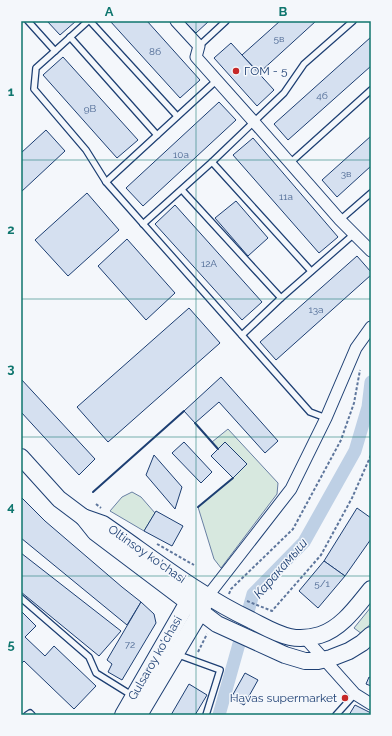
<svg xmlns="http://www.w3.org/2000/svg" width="392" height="736" font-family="Raleway,sans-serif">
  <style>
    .green { fill: #d7e8df; stroke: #687fa3 }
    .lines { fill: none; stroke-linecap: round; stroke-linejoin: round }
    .canal { stroke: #bed0e5; stroke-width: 13 }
    .building { fill: #d5e0f0; stroke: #1d3f73 }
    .lane-casing { stroke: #1d3f73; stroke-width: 8 }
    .street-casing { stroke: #1d3f73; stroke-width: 13 }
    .secondary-casing { stroke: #1d3f73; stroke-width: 18 }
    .path { stroke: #5e769c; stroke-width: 2; stroke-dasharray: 3 2; stroke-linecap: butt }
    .lane { stroke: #f4f7fb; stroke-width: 5.5 }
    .street { stroke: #f4f7fb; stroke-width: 11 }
    .secondary { stroke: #f4f7fb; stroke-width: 16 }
    .wall { stroke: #1d3f73; stroke-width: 2 }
    .grid { fill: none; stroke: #0f766e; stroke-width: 1; stroke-opacity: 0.55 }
    .poi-dot { fill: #c62828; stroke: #f4f7fb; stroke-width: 1.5 }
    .labels { text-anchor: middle; stroke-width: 3; stroke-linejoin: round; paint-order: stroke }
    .number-label { font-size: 10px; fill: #4b6792 }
    .poi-label { font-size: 12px; fill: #1d3f73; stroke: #f4f7fb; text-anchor: start }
    .street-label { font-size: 12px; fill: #1d3f73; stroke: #f4f7fb }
    .water-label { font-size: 13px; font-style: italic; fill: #1d3f73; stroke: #f4f7fb }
    .neatline { fill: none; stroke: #0f766e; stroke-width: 1.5 }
    .grid-label { font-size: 13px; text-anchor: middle; font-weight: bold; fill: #0f766e }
  </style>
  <rect width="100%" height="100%" fill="#f4f7fb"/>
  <g class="green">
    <polygon points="228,429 278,483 277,494 221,568 214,559 198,507 233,478 247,464 218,449 212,442"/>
    <polygon points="132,492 141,497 155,513 144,531 110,511 122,497"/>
    <polygon points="371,607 371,623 362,634 354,628"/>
  </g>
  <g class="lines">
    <polyline class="canal" points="219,715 253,594 304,542 355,451 368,407 371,382"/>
  </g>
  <g class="building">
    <polygon points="47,21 76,21 60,35"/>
    <polygon points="110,21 147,21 200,80 180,98"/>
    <polygon points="184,21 209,21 196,33"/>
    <polygon points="280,21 316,21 259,73 242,55"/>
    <polygon points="371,37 371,66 288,140 274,124"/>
    <polygon points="231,43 274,90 257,106 214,58"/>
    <polygon points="63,57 138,140 117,158 43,75"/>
    <polygon points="219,102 236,120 143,206 126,188"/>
    <polygon points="46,130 65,151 21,192 21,153"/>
    <polygon points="371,136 371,166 337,197 322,180"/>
    <polygon points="253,138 338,237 319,253 233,155"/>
    <polygon points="87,193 119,230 68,276 35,240"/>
    <polygon points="236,201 268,238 248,256 215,218"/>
    <polygon points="175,205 262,302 242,320 155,224"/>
    <polygon points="127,239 175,293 146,320 98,266"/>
    <polygon points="357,256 371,272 371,275 276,360 260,342"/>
    <polygon points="189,308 220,343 108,442 77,407"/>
    <polygon points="221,377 278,441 265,453 219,402 195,423 184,411"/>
    <polygon points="21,379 95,459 79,475 21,412"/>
    <polygon points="184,442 212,472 201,483 172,453"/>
    <polygon points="225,442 247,464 233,478 211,456"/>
    <polygon points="154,455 182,487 175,509 146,475"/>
    <polygon points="21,497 45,521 122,587 141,602 127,625 21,538"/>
    <polygon points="357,508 371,518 371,539 345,576 324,561"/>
    <polygon points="156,511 183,526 172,546 144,531"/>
    <polygon points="21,553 121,631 99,656 21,592"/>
    <polygon points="324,561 345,576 318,608 299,591"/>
    <polygon points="141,602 154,614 156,623 122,680 108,672 112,664 107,660"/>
    <polygon points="21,611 36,626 25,637 45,656 54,646 96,686 74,709 24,661 21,664"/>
    <polygon points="245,673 258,680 244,705 231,698"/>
    <polygon points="369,677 371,678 371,686 366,684"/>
    <polygon points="189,684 207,695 195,715 171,715"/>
    <polygon points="355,705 371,713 371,715 349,715"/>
  </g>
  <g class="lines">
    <g class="lane-casing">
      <g id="lane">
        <polyline points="28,21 55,51 36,68 34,89 86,150 106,182 310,412 326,418"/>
        <polyline points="90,21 177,116"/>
        <polyline points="70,37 157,135"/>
        <polyline points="199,46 226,21"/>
        <polyline points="55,51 88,21"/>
        <polyline points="212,162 311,271"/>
        <polyline points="290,163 371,90"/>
        <polyline points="106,182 217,80"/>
        <polyline points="182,190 281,298"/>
        <polyline points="340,220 371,193"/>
        <polyline points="143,224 212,162 284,93 304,64 353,21"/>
        <polyline points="242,335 281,298 354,234"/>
        <polyline points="21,598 89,657 96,673 133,696"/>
        <polyline points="176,654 220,670 206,715"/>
        <polyline points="27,715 30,713 32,715"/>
        <polyline points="336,715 355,694"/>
      </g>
    </g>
    <g class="street-casing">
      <g id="street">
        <polyline points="176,21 199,46 196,57 254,122 340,220 371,251"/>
        <polyline points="207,597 291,489 326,418 356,348 371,327"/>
        <polyline points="305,638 355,694 371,704"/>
      </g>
    </g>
    <g class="secondary-casing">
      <g id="secondary">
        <polyline points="21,457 59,499 83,517 95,532 217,624 285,655 305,661 318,661 331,658 349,651 362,643 371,635"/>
        <path d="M 83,517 L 103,524 C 151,557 198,595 251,620 C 263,626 276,634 290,637 C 300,639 310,638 320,635 C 342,628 357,606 371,589"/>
        <polyline points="123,715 188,602 198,599"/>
        <polyline points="139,715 201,611 205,602"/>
      </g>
    </g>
    <g class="path">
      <polyline points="96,504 101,508"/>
      <polyline points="157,544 194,565"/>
      <polyline points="229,594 231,589 293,529 341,440 354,403 360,370"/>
      <polyline points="247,601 272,611 321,555 352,498 371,455"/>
      <polyline points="198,652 207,634"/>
    </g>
    <use href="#lane" class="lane"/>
    <use href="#street" class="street"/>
    <use href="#secondary" class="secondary"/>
    <g class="wall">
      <polyline points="195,423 218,449"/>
      <polyline points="93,492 184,411"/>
      <polyline points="198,507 233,478"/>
    </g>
  </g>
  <path class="grid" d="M 196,21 L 196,715M 21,160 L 371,160M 21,299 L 371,299M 21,437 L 371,437M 21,576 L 371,576"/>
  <g class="poi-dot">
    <circle cx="236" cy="71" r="4"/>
    <circle cx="345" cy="698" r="4"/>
  </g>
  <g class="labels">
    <g class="number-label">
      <text x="279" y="42">5в</text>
      <text x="155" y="55">8б</text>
      <text x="322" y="99">4б</text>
      <text x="90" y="112">9В</text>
      <text x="181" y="158">10а</text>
      <text x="346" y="177">3в</text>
      <text x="286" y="200">11а</text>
      <text x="209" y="267">12А</text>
      <text x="316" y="313">13а</text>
      <text x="322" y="587">5/1</text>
      <text x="130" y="648">72</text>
    </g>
    <g class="poi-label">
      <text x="244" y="75">ГОМ - 5</text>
      <text x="337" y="702" text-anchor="end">Havas supermarket</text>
    </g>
    <g class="street-label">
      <text transform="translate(147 554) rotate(35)" y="4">Oltinsoy ko'chasi</text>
      <text transform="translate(155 658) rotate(-60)" y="4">Gulsaroy ko'chasi</text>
    </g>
    <g class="water-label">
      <text transform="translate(280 568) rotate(-49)" y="5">Каракамыш</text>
    </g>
  </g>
  <rect width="392" height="736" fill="none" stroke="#f4f7fb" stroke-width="44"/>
  <rect x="22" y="22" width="348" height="692" class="neatline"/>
  <g class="grid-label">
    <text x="109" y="16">A</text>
    <text x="283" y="16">B</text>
    <text x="11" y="96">1</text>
    <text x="11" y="234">2</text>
    <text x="11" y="373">3</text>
    <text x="11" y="511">4</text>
    <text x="11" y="649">5</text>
  </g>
</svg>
